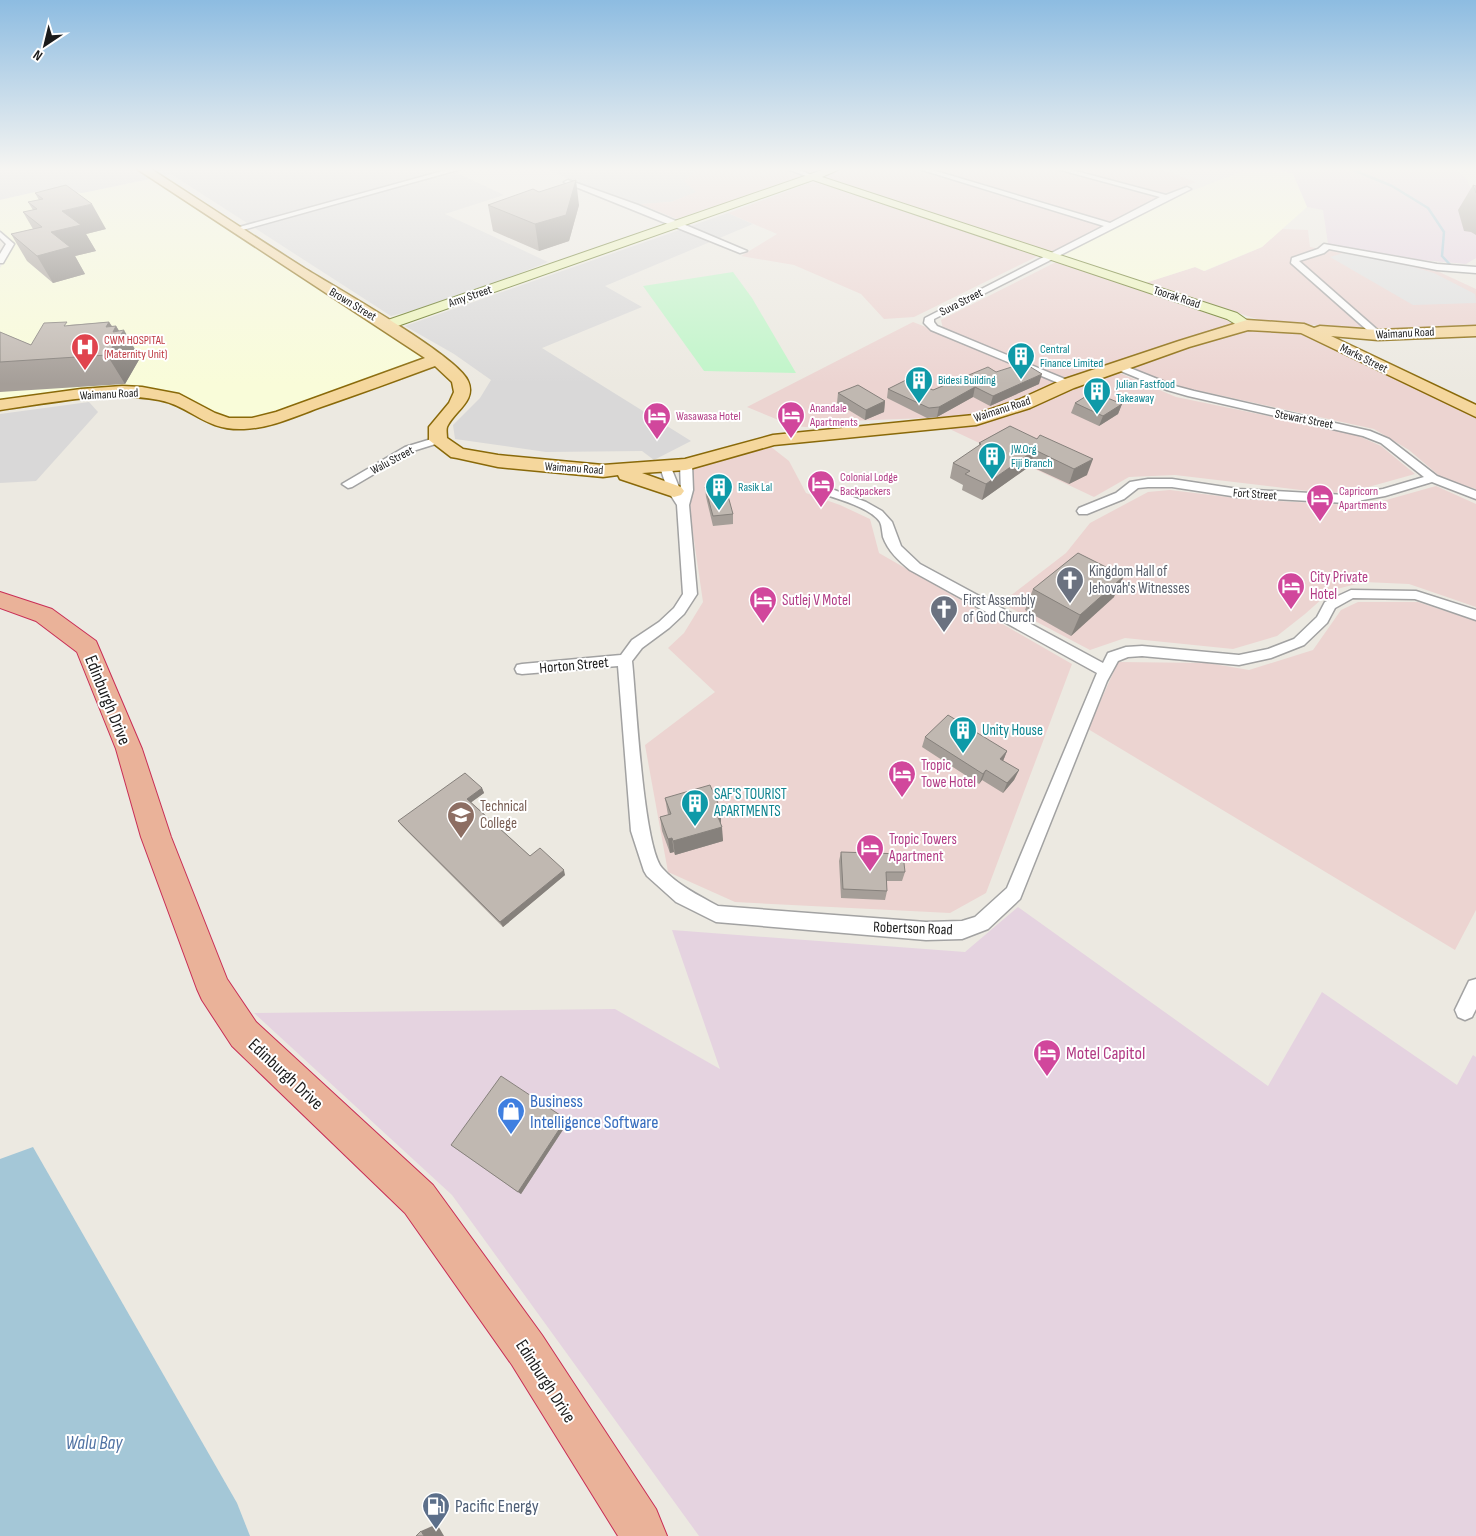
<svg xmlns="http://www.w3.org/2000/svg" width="1476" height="1536" font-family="'Sofia Sans Condensed',sans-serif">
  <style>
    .residential { fill: #d9d8d8 }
    .commercial { fill: #ecd4d1 }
    .industrial { fill: #e5d3e0 }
    .education { fill: #f9fcd9 }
    .park { fill: #bff5c8 }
    .parking { fill: #dfdfdf }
    .water { fill: #a4c7d7 }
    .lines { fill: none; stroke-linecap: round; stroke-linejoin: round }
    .stream { stroke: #a4c7d7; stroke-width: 2.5 }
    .minor-casing { stroke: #a2a2a2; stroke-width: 3 }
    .secondary-casing { stroke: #56690b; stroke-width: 2 }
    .primary-casing { stroke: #896909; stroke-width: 3 }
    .trunk-casing { stroke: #c92e56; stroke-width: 2 }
    .minor { fill: #fff; fill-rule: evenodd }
    .secondary { fill: #ecf4b7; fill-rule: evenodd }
    .primary { fill: #f5d79d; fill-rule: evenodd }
    .trunk { fill: #eab299; fill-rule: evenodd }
    .wall { fill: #a59e98 }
    .shaded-wall { fill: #86817c }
    .building { fill: #c0b8b1; stroke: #86817c }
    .labels { text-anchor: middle; stroke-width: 4; stroke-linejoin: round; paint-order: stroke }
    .far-street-label { font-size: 12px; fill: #1b1b1b; stroke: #fff }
    .far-health-label { font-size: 12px; fill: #be3a42; stroke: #fff; text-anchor: start }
    .far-culture-label { font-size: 12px; fill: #0d838f; stroke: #fff; text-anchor: start }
    .far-hotel-label { font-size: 12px; fill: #b23c85; stroke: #fff; text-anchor: start }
    .worship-label { font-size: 15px; fill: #5b616d; stroke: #fff; text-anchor: start }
    .hotel-label { font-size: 15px; fill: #b23c85; stroke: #fff; text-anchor: start }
    .street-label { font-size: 15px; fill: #1b1b1b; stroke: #fff }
    .culture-label { font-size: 15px; fill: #0d838f; stroke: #fff; text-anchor: start }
    .education-label { font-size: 15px; fill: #785e54; stroke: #fff; text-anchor: start }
    .near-street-label { font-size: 18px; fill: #1b1b1b; stroke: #fff }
    .near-hotel-label { font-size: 18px; fill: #b23c85; stroke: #fff; text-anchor: start }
    .near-shop-label { font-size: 18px; fill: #366cbe; stroke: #fff; text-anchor: start }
    .near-service-label { font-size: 18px; fill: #4e5e75; stroke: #fff; text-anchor: start }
    .near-water-label { font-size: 19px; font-style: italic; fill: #4f72a3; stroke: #fff }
  </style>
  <rect width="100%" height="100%" fill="#ece9e1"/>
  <g class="residential">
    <polygon points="0,169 466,169 455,172 504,195 445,214 548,262 447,302 391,316 171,174 83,193 40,191 0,200"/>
    <polygon points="546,169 698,169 685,181 697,192 671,202 640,204 632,206"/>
    <polygon points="728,213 753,224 605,286 642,307 542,348 691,441 654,460 642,451 546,452 455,439 453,425 480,398 491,380 454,354 405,326"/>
    <polygon points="89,402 98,412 36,481 0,483 0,414"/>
  </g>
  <g class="commercial">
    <polygon points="698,169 830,169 712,209 708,208 677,219 640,204 671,202 696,192 684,181"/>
    <polygon points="844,169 1052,169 1162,199 1055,255 821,177"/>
    <polygon points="1070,169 1164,169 1163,170 1196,182 1163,194"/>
    <polygon points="815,181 1013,248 1038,256 914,317 884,319 861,294 794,265 741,256 777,234 728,213"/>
    <polygon points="1282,229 1308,230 1310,247 1437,271 1476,289 1476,328 1462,326 1359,329 1260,320 1145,283 1195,267 1205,271 1262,247"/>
    <polygon points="1056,262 1136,285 1218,312 1240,325 1068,381 943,329 941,320"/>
    <polygon points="913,322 1062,380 1047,389 976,416 849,421 806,427 793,426 747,407"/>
    <polygon points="1261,327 1300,333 1476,418 1476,489 1443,479 1409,450 1374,429 1168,384 1129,366 1181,347"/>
    <polygon points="1115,371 1176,397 1352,433 1381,446 1415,474 1347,493 1317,492 1175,475 1129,477 1094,497 939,424 982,421"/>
    <polygon points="766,443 789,461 806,493 840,505 870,519 879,553 1072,664 986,893 950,913 735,902 668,872 645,745 715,692 668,648 684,633 703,602 683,465"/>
    <polygon points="1436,486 1476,504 1476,607 1409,584 1365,582 1332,590 1305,614 1277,636 1233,649 1125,638 1090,650 1001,603 1066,553 1090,523 1148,492 1170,490 1244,499 1365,506"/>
    <polygon points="1358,602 1418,602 1476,621 1476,910 1455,950 1088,729 1118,662 1208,663 1249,670 1313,650 1341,610"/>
  </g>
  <g class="industrial">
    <polygon points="1276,169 1343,169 1349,171 1365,169 1454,169 1466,178 1476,200 1476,258 1466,264 1422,260 1328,244 1323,210 1307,207 1293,174"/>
    <polygon points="1018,907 1268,1086 1322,992 1457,1085 1473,1055 1476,1057 1476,1536 699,1536 452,1195 254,1013 615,1009 720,1069 672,930 965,952"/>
  </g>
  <g class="education">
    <polygon points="1248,169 1276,169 1293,174 1307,207 1262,247 1204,271 1195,267 1145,283 1062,255 1171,199"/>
    <polygon points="151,179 427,355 429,363 265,417 246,421 219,418 167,391 139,388 0,405 0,268 15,244 0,230 0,200 40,191 83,193"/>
  </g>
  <polygon class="park" points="733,272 752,298 796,373 704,371 643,286"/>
  <polygon class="parking" points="1346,252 1410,266 1434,273 1475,294 1476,303 1413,305 1330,257"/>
  <polygon class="water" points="33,1147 237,1503 250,1536 0,1536 0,1159"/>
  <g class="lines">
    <polyline class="stream" points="1351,169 1392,186 1428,208 1444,232 1442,256 1455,270"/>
    <g class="minor-casing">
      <g id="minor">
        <polygon points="450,169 461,169 239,231 232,229"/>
        <polygon points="788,169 797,169 816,177 811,178"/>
        <polygon points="919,169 929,169 1110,223 1160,197 1057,169 1068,169 1166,195 1187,187 1191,189 934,319 934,322 937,326 1072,382 1073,384 1068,387 931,330 924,323 925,318 1104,226"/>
        <polygon points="568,180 638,205 747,251 740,253 566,183 564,182"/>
        <polygon points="0,232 14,244 3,263 0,263 0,254 6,244 0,238"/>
        <polygon points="1324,244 1437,264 1476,267 1476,273 1437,270 1329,249 1324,253 1299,261 1381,333 1381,337 1375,337 1291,263 1292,258 1318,249"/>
        <polygon points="1120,364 1175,386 1194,391 1370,431 1389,439 1437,476 1476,491 1476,499 1432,482 1385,496 1346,503 1238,497 1172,487 1148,487 1138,488 1124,499 1087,514 1079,514 1077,511 1079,508 1116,493 1130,482 1148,479 1172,479 1238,489 1346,495 1383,489 1424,477 1381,443 1363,436 1188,396 1167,390 1116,369 1115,367"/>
        <polygon points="438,437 444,440 442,442 413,451 352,487 348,488 342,484 405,447"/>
        <path d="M 686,461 L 692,464 L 693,490 L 689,505 L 697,594 L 684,614 L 669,628 L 642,648 L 632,661 C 636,697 643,846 662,868 C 677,885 698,895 718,906 L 926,922 L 962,921 L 975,917 L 1007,888 L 1097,673 L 910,570 C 899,561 888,551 883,537 C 882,532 882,526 880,522 C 871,507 829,496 813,491 L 811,488 L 813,485 L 821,485 L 866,502 L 882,511 L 892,522 L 901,546 L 920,564 L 1103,663 L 1108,653 L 1126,647 L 1142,646 L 1239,655 L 1268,649 L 1294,639 L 1317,617 L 1325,602 L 1351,590 L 1416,591 L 1476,610 L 1476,620 L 1415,599 L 1353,598 L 1335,608 L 1327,623 L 1304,645 L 1271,658 L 1239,665 L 1142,656 L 1128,657 L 1118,661 L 1107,681 L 1020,899 L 988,929 L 962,939 L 926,940 L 716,922 L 676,902 L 647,876 L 644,871 L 631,831 L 618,666 L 522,674 L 517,673 L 515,669 L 517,665 L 522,664 L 621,655 L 632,640 L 659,622 L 674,608 L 683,594 L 677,505 L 668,491 L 660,467 L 666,464 L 670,465 L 681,492 L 680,464 Z"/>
        <polygon points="1476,979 1476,1009 1472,1017 1465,1020 1458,1017 1455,1010 1469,981"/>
      </g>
    </g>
    <g class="secondary-casing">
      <polygon id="secondary" points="825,169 840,169 822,177 1237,313 1254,325 1252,328 1242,328 1227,319 813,180 392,328 382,328 380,325 382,322"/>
    </g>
    <g class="primary-casing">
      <path id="primary" d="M 137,169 L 151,169 C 202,202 252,235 304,268 C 333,286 458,356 468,381 C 477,401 454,411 447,427 C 446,430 447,435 447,438 L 463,449 L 498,455 L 603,465 L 685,459 L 773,435 L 974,415 L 1018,400 L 1062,380 L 1179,341 L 1247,320 L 1304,324 L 1314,328 L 1320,326 L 1378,330 L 1476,326 L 1476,336 L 1378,340 L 1331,336 L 1476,405 L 1476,417 L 1301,333 L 1248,330 L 1189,347 L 1074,388 L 1030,408 L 976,425 L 774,445 L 686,470 L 642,473 L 681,487 L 684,491 L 681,495 L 674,497 L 620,479 L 618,475 L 603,477 L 498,467 L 457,458 L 451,457 L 429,440 L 429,427 L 449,403 L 454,392 L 452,382 L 435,366 C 397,380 359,394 321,407 C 296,416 271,428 244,429 C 205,431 191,406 159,400 C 106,390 52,403 0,410 L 0,400 L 81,389 L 122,386 L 142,387 L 179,394 L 215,413 L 229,418 L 252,418 L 276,412 L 425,358 Z"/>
    </g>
    <g class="trunk-casing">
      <polygon id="trunk" points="0,592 52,609 96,641 142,749 171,837 227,979 256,1022 433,1185 542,1335 656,1509 667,1536 618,1536 512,1365 405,1213 232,1046 202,1000 197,989 141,837 116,749 77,652 36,621 0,608"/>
    </g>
    <use href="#minor" class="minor"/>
    <use href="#secondary" class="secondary"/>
    <use href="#primary" class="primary"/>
    <use href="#trunk" class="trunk"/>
  </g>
  <g class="wall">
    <polygon points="1473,185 1476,186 1476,235 1471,232 1464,231 1458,210"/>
    <polygon points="539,192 579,205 569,241 539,251 493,231 488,205"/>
    <polygon points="35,193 106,229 86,234 96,251 75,256 85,274 53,283 27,261 11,234 33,229 23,212 33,210 28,202 39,200"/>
    <polygon points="109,322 112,326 116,326 119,331 140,358 125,384 0,392 0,332 31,345 69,325"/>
    <polygon points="996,372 1039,384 990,406 973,397 937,417 927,418 887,398 888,389 933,390"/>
    <polygon points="838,393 885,401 884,412 865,420 837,403"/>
    <polygon points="1075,403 1122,404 1118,414 1099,426 1071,413"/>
    <polygon points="1010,426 1087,475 1069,484 1030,466 982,500 962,490 963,485 950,478 953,463 979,446 979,443"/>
    <polygon points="705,487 733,514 733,524 713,526 706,497"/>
    <polygon points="1033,589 1114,597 1071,636 1025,610"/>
    <polygon points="925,737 1007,751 1003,761 1019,770 1014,780 1003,793 982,780 979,784 922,747"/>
    <polygon points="482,788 484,793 471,802 530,856 565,875 503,927 401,825 398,821"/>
    <polygon points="665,798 721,825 723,841 675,855 674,852 670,853 662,831 660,817 668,815"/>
    <polygon points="841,852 905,872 902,881 887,881 887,891 885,900 841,898 839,861"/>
    <polygon points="568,1122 521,1194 451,1145"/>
  </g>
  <g class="shaded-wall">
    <polygon points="576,180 579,205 569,241 539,251 535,224"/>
    <polygon points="92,204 106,229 86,234 96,251 75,256 85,274 53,283 37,256 62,211"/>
    <polygon points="109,322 114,330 116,326 121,334 124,330 140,358 125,384 107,355 106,327"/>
    <polygon points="1042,374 1039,384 990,406 993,396"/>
    <polygon points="975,387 973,397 937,417 939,407"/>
    <polygon points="885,401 884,412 865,420 866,410"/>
    <polygon points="1122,404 1118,414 1099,426 1103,416"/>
    <polygon points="1035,450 1030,466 982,500 986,484"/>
    <polygon points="1093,459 1087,475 1069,484 1074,469"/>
    <polygon points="1124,576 1114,597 1071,636 1080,615"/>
    <polygon points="1007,751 1003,761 1000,759"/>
    <polygon points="986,770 982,780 979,784 983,774"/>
    <polygon points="1019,770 1014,780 1003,793 1007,783"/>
    <polygon points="482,788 484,793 469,804 467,799"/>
    <polygon points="721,810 721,825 716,812"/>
    <polygon points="722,827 723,841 675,855 673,841"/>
    <polygon points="672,838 674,852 670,853 668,839"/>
    <polygon points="564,870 565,875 503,927 500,922"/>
    <polygon points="566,1119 568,1122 521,1194 518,1192"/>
    <polygon points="437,1524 444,1536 424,1536 421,1531"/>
  </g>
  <g class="building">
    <polygon points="576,180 566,215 535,224 488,205 533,189 539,192"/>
    <polygon points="66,185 92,204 62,211 81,225 51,232 70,247 37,256 11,234 42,227 23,212 37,209 28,202 43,199 35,193"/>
    <polygon points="1473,185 1476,186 1476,193"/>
    <polygon points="67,322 64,326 109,322 106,327 116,326 113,332 124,330 107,355 0,362 0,332 31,345 44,323"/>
    <polygon points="1024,363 1042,374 993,396 975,387 939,407 929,408 888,389 908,379 933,390 988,367 996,372"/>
    <polygon points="858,385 885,401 866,410 838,393"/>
    <polygon points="1093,392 1122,404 1103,416 1075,403"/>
    <polygon points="1010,426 1037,439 1040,435 1093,459 1074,469 1035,450 986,484 965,474 970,471 953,463 981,444 979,443"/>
    <polygon points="725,485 733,514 713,516 705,487"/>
    <polygon points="1078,553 1124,576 1080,615 1033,589"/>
    <polygon points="948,715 1007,751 1000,759 1019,770 1007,783 986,770 983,774 925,737"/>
    <polygon points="465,773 482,788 467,799 530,856 540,848 564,870 500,922 398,821"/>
    <polygon points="710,785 721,810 716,812 722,827 673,841 672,838 668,839 660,817 671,814 665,798"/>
    <polygon points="841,852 903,854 905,872 886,872 887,891 843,889"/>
    <polygon points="501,1076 566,1119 518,1192 451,1145"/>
    <polygon points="421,1531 424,1536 416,1536"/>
  </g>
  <linearGradient id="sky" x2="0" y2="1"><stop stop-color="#8dbce1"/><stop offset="0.44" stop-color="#f6f5f2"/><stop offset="1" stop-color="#f6f5f2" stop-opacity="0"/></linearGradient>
  <rect width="1476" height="384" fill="url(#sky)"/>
  <defs>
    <g id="hospital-pin" transform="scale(1.4375)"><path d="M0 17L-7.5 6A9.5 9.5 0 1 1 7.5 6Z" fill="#e0444e" stroke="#fff"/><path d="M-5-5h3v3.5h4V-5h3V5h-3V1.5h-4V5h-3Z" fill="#fff"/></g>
    <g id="building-pin" transform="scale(1.4375)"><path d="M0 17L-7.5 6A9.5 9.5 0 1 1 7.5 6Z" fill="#0f9aa8" stroke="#fff"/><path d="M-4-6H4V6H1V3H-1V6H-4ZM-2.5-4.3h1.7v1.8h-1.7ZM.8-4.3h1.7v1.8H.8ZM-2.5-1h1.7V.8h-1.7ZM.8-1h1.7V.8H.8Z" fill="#fff"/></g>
    <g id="hotel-pin" transform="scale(1.4375)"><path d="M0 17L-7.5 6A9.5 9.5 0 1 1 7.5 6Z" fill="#d1479c" stroke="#fff"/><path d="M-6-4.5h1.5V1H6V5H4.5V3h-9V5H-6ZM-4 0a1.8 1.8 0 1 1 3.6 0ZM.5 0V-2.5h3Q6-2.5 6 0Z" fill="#fff"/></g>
    <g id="church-pin" transform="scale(1.4375)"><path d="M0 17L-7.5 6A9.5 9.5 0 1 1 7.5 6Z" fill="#6b7280" stroke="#fff"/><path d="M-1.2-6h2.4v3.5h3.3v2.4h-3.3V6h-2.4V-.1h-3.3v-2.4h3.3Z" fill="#fff"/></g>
    <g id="university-pin" transform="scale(1.4375)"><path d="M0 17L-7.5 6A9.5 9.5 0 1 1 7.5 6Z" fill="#8d6e63" stroke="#fff"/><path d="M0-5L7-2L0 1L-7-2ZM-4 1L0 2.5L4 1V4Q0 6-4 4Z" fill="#fff"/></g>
    <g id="shop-pin" transform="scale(1.4375)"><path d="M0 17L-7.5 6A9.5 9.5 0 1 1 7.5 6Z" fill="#3f7fe0" stroke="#fff"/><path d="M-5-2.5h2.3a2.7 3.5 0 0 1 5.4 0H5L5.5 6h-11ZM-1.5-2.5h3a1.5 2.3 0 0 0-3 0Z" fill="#fff"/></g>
    <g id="fuel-pin" transform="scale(1.4375)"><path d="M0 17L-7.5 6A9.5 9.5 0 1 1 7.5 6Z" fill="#5c6f8a" stroke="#fff"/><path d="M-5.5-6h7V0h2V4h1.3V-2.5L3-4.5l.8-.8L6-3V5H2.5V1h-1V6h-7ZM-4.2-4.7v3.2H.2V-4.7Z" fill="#fff"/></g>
  </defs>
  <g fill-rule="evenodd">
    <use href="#hospital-pin" x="85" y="347"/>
    <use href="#building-pin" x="1021" y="356"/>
    <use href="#building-pin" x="919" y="380"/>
    <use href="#building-pin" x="1097" y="391"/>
    <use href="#hotel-pin" x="791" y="415"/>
    <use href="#hotel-pin" x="657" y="416"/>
    <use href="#building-pin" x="992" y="456"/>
    <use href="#hotel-pin" x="821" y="484"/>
    <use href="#building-pin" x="719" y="487"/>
    <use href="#hotel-pin" x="1320" y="498"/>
    <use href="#church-pin" x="1070" y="580"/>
    <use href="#hotel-pin" x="1291" y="586"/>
    <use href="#hotel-pin" x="763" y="600"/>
    <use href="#church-pin" x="944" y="609"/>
    <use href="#building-pin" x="963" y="730"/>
    <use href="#hotel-pin" x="902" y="774"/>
    <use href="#building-pin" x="695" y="803"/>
    <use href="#university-pin" x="461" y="815"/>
    <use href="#hotel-pin" x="870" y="848"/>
    <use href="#hotel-pin" x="1047" y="1053"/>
    <use href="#shop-pin" x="511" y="1111"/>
    <use href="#fuel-pin" x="436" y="1506"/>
  </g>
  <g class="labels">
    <g class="far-street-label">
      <text transform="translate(470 296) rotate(-19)" y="4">Amy Street</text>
      <text transform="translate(1177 297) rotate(18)" y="4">Toorak Road</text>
      <text transform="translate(961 302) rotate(-27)" y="4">Suva Street</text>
      <text transform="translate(353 304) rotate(31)" y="4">Brown Street</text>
      <text transform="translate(1405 333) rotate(-3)" y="4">Waimanu Road</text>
      <text transform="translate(1364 358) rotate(26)" y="4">Marks Street</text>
      <text transform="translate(109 394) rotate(-3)" y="4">Waimanu Road</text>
      <text transform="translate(1002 409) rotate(-18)" y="4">Waimanu Road</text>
      <text transform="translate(1304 419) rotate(11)" y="4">Stewart Street</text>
      <text transform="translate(392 460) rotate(-28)" y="4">Walu Street</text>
      <text transform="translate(574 468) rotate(4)" y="4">Waimanu Road</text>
      <text transform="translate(1255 494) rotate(4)" y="4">Fort Street</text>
    </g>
    <g class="far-health-label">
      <text x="104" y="344">CWM HOSPITAL<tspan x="104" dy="14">(Maternity Unit)</tspan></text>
    </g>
    <g class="far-culture-label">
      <text x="1040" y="353">Central<tspan x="1040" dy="14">Finance Limited</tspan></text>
      <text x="938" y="384">Bidesi Building</text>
      <text x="1116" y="388">Julian Fastfood<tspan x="1116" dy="14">Takeaway</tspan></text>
      <text x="1011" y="453">JW.Org<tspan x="1011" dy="14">Fiji Branch</tspan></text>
      <text x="738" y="491">Rasik Lal</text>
    </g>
    <g class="far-hotel-label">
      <text x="810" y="412">Anandale<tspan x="810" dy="14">Apartments</tspan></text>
      <text x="676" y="420">Wasawasa Hotel</text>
      <text x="840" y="481">Colonial Lodge<tspan x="840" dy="14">Backpackers</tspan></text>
      <text x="1339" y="495">Capricorn<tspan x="1339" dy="14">Apartments</tspan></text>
    </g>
    <g class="worship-label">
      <text x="1089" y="576">Kingdom Hall of<tspan x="1089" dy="17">Jehovah's Witnesses</tspan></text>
      <text x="963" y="605">First Assembly<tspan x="963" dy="17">of God Church</tspan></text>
    </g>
    <g class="hotel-label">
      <text x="1310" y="582">City Private<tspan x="1310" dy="17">Hotel</tspan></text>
      <text x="782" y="605">Sutlej V Motel</text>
      <text x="921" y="770">Tropic<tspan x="921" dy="17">Towe Hotel</tspan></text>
      <text x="889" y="844">Tropic Towers<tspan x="889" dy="17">Apartment</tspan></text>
    </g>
    <g class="street-label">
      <text transform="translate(574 665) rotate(-5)" y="5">Horton Street</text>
      <text transform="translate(913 928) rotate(2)" y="5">Robertson Road</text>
    </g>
    <g class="culture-label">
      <text x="982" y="735">Unity House</text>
      <text x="714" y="799">SAF'S TOURIST<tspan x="714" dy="17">APARTMENTS</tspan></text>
    </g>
    <g class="education-label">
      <text x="480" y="811">Technical<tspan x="480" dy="17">College</tspan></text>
    </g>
    <g class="near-street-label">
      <text transform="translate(108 700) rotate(68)" y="6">Edinburgh Drive</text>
      <text transform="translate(286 1074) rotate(43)" y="6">Edinburgh Drive</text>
      <text transform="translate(546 1381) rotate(57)" y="6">Edinburgh Drive</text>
    </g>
    <g class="near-hotel-label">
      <text x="1066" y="1059">Motel Capitol</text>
    </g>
    <g class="near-shop-label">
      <text x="530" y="1107">Business<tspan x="530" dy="21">Intelligence Software</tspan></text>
    </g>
    <g class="near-service-label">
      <text x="455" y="1512">Pacific Energy</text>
    </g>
    <g class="near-water-label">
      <text x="94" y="1449">Walu Bay</text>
    </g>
  </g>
  <g transform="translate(45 45) rotate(215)" stroke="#ffffff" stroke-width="4" paint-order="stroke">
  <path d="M0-4L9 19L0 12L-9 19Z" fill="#1b1b1b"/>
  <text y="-8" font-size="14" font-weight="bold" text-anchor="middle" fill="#1b1b1b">N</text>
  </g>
</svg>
